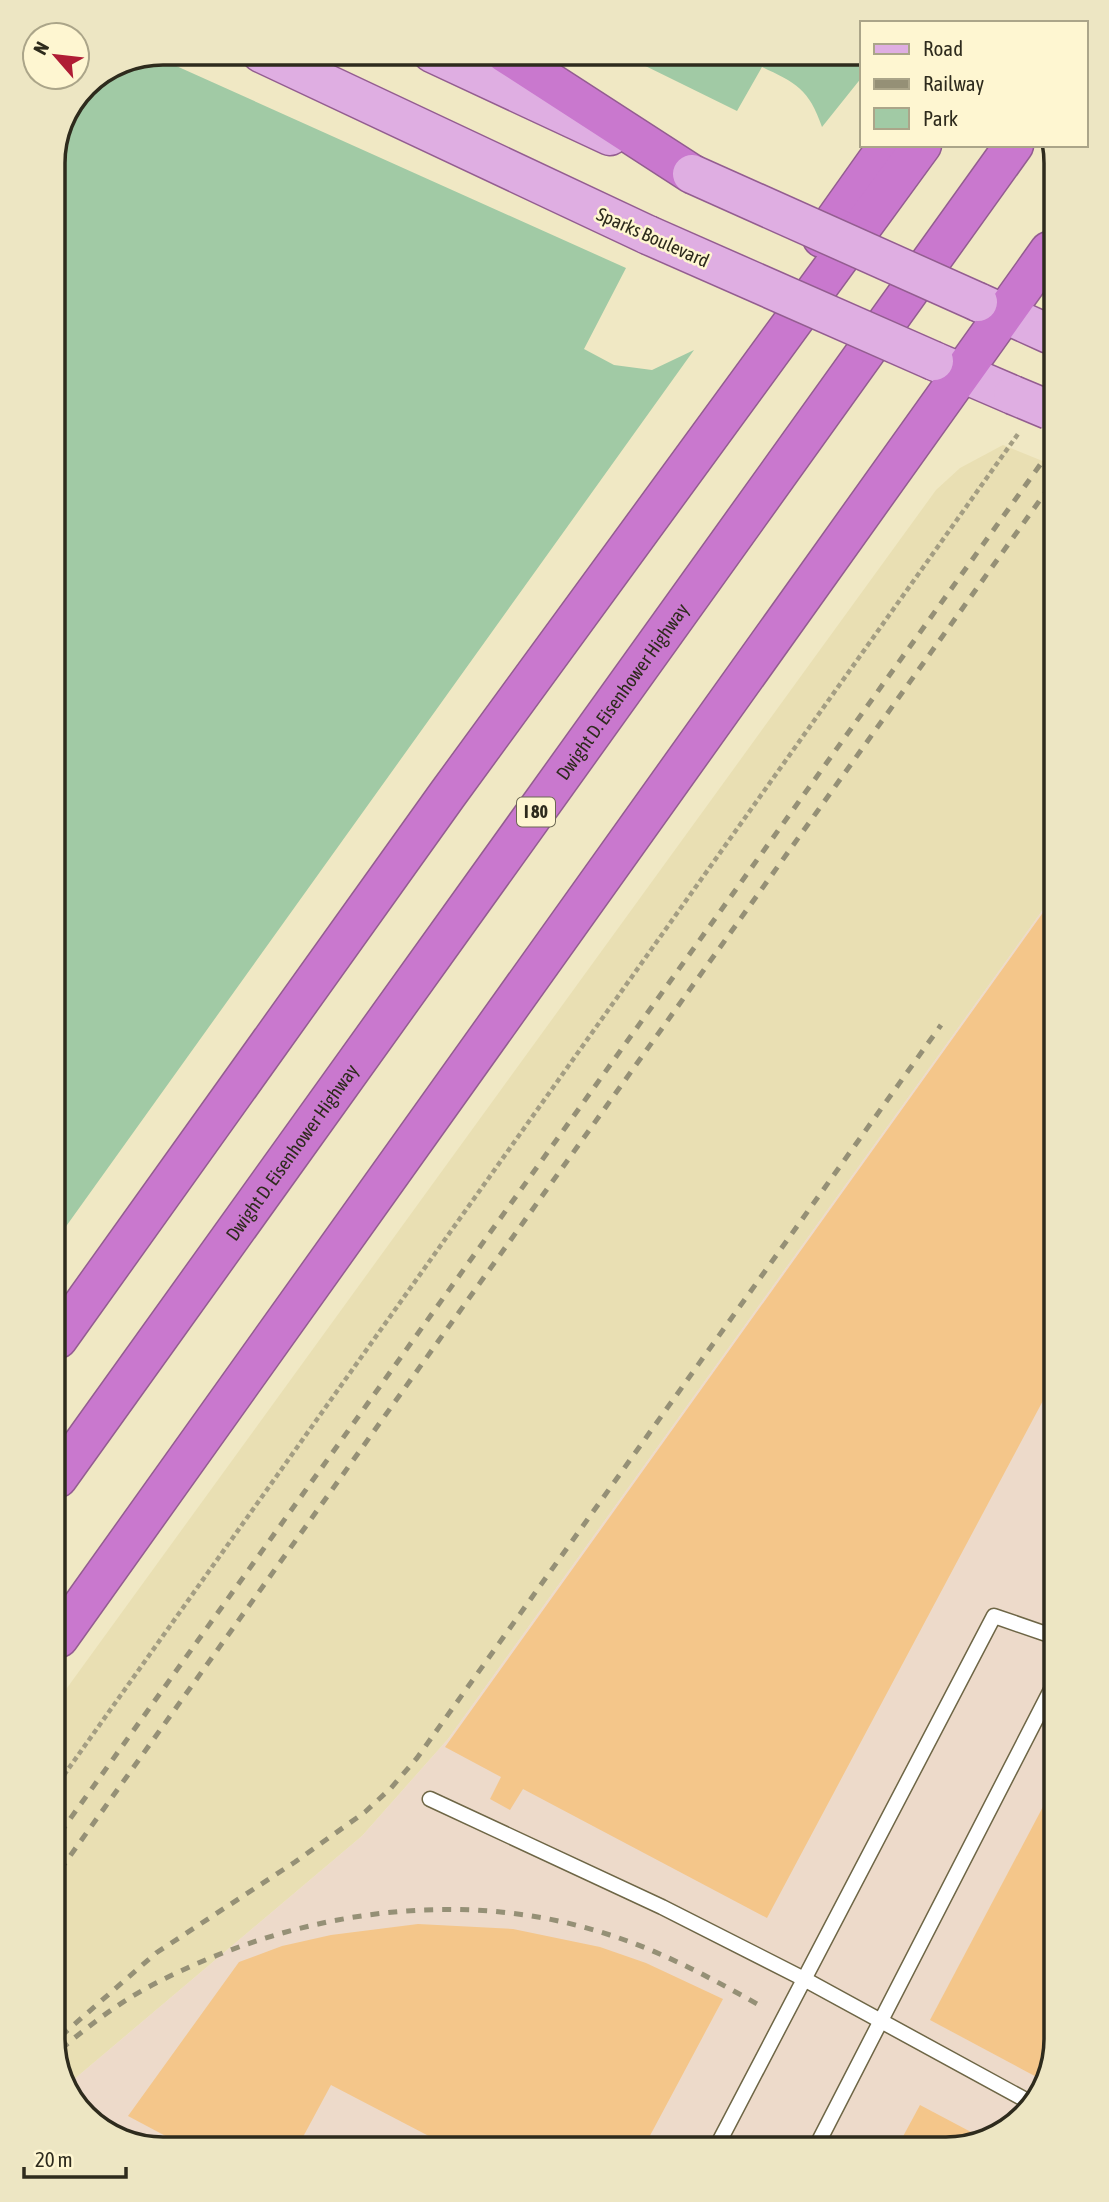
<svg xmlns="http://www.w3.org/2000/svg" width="1109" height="2202" font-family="'Asap Condensed',sans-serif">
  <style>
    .built { fill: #e9dfb3 }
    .industrial { fill: #eddaca }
    .green { fill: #a1caa5 }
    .building { fill: #f4c68a }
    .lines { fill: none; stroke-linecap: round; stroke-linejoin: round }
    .service-casing { stroke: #6e6646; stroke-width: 17 }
    .primary-casing { stroke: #935d90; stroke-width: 41 }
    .motorway-casing { stroke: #935d90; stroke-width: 41 }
    .path { stroke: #a49e83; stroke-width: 4.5; stroke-dasharray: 5 3.5; stroke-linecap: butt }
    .service { stroke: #fff; stroke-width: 14 }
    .primary { stroke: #dfaee2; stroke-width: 38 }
    .motorway { stroke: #c978ce; stroke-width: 38 }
    .rail { stroke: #959076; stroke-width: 5; stroke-dasharray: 9 9; stroke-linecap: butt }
    .primary-bridge-casing { stroke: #935d90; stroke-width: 41; stroke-linecap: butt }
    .primary-bridge { stroke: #dfaee2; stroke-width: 38 }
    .labels { text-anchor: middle; stroke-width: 5; stroke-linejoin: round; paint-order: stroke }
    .shield { fill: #fef6d1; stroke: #6c6853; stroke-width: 2 }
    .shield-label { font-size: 18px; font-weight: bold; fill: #2e2b1d }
    .street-label { font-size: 19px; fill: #2e2b1d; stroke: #fef6d1 }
    .rim { fill: none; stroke: #2e2b1d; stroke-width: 3.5 }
  </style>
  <rect width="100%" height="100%" fill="#f0e8c4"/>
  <polygon class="built" points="1003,445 1050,464 1052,897 448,1739 362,1836 65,2087 61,2081 59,1699 936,490 960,468"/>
  <polygon class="industrial" points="1052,897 1056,2040 1038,2101 988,2141 156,2149 96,2127 65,2087 362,1836 448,1739"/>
  <g class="green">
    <path d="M 619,53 L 862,53 L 862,77 L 822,127 C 809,89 796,83 762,67 L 737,111 Z"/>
    <polygon points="154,56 626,268 584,349 614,365 652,370 694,350 57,1239 53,156 85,84"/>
  </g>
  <g class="building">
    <polygon points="1052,900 1054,1380 767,1918 523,1789 510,1810 490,1799 501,1777 445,1747"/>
    <polygon points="1055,1784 1056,2040 1044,2081 930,2020"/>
    <polygon points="418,1924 513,1929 600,1947 646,1963 723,1999 645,2145 448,2146 331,2085 297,2148 190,2149 128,2116 239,1962 282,1946 331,1935"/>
    <polygon points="920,2105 988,2141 900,2142"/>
  </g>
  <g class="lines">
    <g class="service-casing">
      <g id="service">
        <polyline points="430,1799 662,1907 804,1979 1033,2104"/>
        <polyline points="818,2143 1055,1682"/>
        <polyline points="718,2144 994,1616 1055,1637"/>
      </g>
    </g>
    <g class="primary-casing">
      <g id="primary">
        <polyline points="261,53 648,235"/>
        <polyline points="432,53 610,136"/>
        <polyline points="978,302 1049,334"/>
        <polyline points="934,361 1013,395"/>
      </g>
    </g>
    <g class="motorway-casing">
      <g id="motorway">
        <polyline points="505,53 692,174"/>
        <polyline points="822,238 888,145"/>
        <polyline points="58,1339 447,795 922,145"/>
        <path id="s1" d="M 58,1478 L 1014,145"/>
        <polyline points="59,1638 1049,251"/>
      </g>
    </g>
    <polyline class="path" points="59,1782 1018,434"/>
    <use href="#service" class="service"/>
    <use href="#primary" class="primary"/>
    <use href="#motorway" class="motorway"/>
    <g class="rail">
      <polyline points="60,1833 1050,451"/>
      <polyline points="60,1870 1050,486"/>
      <polyline points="61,2036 156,1953 295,1862 365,1812 391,1788 417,1758 941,1025"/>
      <path d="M 61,2049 C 92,2023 125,1998 162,1980 C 299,1911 462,1886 610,1935 C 663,1952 711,1978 759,2005"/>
    </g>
    <g class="primary-bridge-casing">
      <g id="primary-bridge">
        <polyline points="692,174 978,302"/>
        <polyline points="648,235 934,361"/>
        <polyline points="1013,395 1049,410"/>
      </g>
    </g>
    <use href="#primary-bridge" class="primary-bridge"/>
  </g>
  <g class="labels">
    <rect class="shield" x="517" y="797.5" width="38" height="29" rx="5"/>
    <g class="shield-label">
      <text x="536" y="818">I 80</text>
    </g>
    <g class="street-label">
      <text transform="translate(653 237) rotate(24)" y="7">Sparks Boulevard</text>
      <text dy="7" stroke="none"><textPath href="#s1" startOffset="968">Dwight D. Eisenhower Highway</textPath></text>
      <text dy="7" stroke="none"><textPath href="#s1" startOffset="401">Dwight D. Eisenhower Highway</textPath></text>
    </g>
  </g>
  <path d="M0 0H1109V2202H0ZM163 65H946A98 98 0 0 1 1044 163V2039A98 98 0 0 1 946 2137H163A98 98 0 0 1 65 2039V163A98 98 0 0 1 163 65Z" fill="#ede6c3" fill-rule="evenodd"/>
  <path class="rim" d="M163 65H946A98 98 0 0 1 1044 163V2039A98 98 0 0 1 946 2137H163A98 98 0 0 1 65 2039V163A98 98 0 0 1 163 65Z"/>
  <rect x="860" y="21" width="228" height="126" fill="#fef6d1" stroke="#aba589" stroke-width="2"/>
  <rect x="874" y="44" width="35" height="10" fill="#dfaee2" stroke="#aba589" stroke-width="2"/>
  <text x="923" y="56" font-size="21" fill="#2e2b1d">Road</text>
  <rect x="874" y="79" width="35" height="10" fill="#959076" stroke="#aba589" stroke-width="2"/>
  <text x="923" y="91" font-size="21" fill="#2e2b1d">Railway</text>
  <rect x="874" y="108" width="35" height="21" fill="#a1caa5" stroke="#aba589" stroke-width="2"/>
  <text x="923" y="126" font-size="21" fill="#2e2b1d">Park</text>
  <g transform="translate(56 56) rotate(298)"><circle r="33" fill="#fef6d1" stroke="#aba589" stroke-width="2"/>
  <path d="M0-5L12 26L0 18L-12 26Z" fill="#b01d35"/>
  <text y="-10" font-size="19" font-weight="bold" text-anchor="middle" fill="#2e2b1d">N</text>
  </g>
  <path d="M24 2167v10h102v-10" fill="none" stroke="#2e2b1d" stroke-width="3.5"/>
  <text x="35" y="2167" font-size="21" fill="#2e2b1d" stroke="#fef6d1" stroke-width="5" paint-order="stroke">20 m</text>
</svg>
